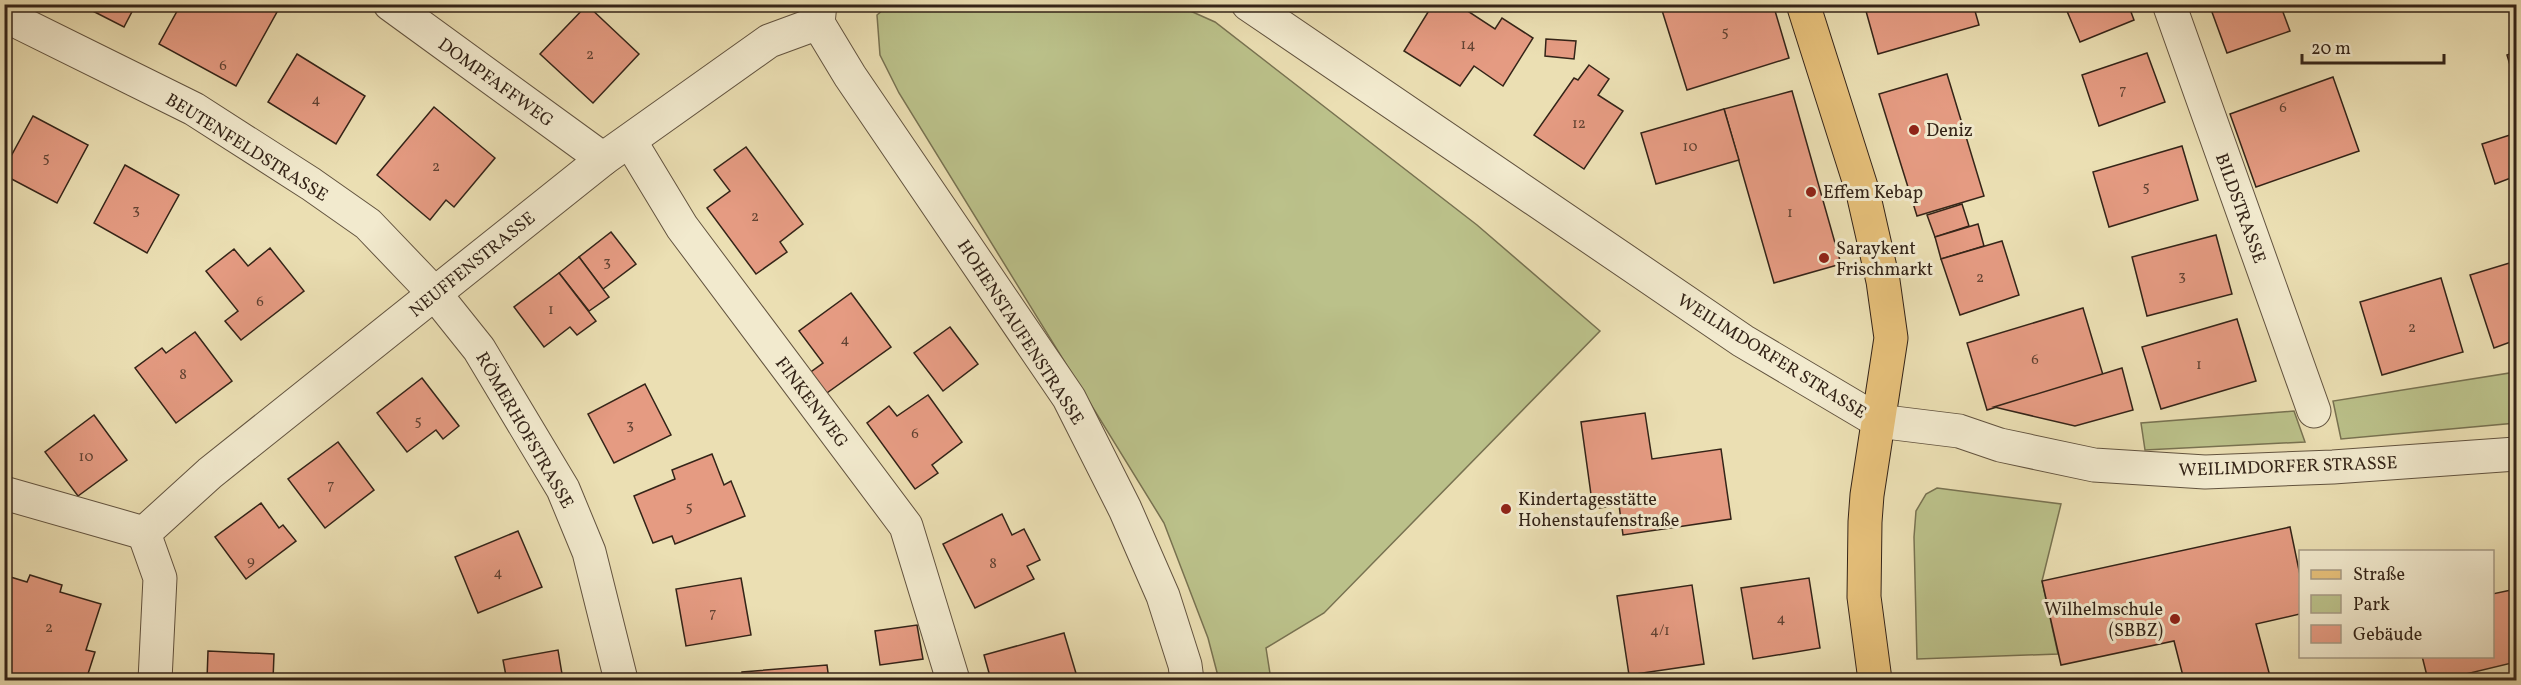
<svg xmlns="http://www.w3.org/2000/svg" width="2521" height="685" font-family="Vollkorn,serif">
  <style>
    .green { fill: #bbc18a; stroke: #787251; stroke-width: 1.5 }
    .building { fill: #e59b82; stroke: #342418; stroke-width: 1.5 }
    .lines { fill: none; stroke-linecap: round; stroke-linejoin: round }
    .minor-casing { stroke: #62533f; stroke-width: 35 }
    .major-casing { stroke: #342418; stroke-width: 35 }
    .minor { stroke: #f2eace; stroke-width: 33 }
    .major { stroke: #e6c07a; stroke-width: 33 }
    .poi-dot { fill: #8f2418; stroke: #f2eace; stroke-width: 2 }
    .labels { text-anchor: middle; stroke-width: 6; stroke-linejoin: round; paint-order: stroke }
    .number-label { font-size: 15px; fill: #604232 }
    .street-label { font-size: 18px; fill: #342418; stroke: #f2eace }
    .poi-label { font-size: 18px; fill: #342418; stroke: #f2eace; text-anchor: start }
  </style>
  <rect width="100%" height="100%" fill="#ebdfb3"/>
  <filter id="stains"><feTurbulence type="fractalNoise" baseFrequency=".00333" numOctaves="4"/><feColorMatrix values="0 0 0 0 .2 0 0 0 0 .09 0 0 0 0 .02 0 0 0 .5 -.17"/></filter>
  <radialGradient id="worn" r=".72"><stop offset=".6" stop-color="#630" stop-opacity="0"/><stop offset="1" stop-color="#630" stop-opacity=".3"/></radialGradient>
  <g class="green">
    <polygon points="890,4 1177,5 1215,22 1477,225 1600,331 1324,613 1266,648 1271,680 1219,680 1208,638 1164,523 899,93 880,55 877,15"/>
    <polygon points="2516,372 2516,423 2341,439 2333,401"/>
    <polygon points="2294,411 2305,442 2145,450 2141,423"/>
    <polygon points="1937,488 2061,504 2042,581 2058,654 1917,659 1914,537 1916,511 1926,494"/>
  </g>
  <g class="building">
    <polygon points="79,4 136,4 124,27"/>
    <polygon points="181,4 264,4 277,12 236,86 159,44"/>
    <polygon points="1433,4 1457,4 1495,29 1502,18 1533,38 1503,86 1474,66 1460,86 1404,51"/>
    <polygon points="1660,4 1773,4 1789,58 1687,90"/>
    <polygon points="1864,4 1973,4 1979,25 1878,54"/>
    <polygon points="2064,4 2128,4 2134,20 2080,42"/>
    <polygon points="2209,4 2280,4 2290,31 2227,53"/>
    <polygon points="587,5 639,54 593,103 540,54"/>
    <polygon points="1546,39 1576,41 1574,59 1545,56"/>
    <polygon points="2516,52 2516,85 2507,55"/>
    <polygon points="2147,53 2165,102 2099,126 2082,75"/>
    <polygon points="297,54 365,96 336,144 268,102"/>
    <polygon points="1589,65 1609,79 1598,95 1623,111 1584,169 1534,135 1574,78 1578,80"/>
    <polygon points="1947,74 1984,196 1917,216 1879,94"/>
    <polygon points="2333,77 2359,151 2256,187 2230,114"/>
    <polygon points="1792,91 1841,264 1774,283 1724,109"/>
    <polygon points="434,107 495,158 454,207 446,200 430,220 377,175"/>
    <polygon points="1724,109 1739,160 1656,184 1641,133"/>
    <polygon points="33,116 88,145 57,203 4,175 4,169"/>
    <polygon points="2516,133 2516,176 2495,184 2482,144"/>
    <polygon points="2182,146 2198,200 2109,227 2093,172"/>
    <polygon points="746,147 803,224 780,242 787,252 756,274 707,208 730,191 714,170"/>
    <polygon points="125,165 179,195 147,253 94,223"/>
    <polygon points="1962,204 1969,226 1935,237 1927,215"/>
    <polygon points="1978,224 1984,246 1941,259 1935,237"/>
    <polygon points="611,232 636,264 603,289 579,257"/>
    <polygon points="2216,235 2232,294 2147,316 2132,257"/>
    <polygon points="2002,241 2019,295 1960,315 1941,259"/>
    <polygon points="270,248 304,291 241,340 225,321 238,311 206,271 234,249 248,266"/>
    <polygon points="579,257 609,297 589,311 559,273"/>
    <polygon points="2516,261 2516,340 2494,348 2470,275"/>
    <polygon points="559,273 596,321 577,335 570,327 544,347 514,307"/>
    <polygon points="2441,278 2463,352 2382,375 2360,302"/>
    <polygon points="851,293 891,347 824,395 808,374 823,363 799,331"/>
    <polygon points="2083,308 2103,375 1987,410 1967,343"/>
    <polygon points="2237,319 2256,381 2161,409 2142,347"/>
    <polygon points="950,327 978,364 943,391 914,353"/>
    <polygon points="195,332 232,381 176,423 135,368 162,348 166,353"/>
    <polygon points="2122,368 2133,410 2075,426 1994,407"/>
    <polygon points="422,378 459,426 443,439 436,430 407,452 377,413"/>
    <polygon points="645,384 671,435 614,463 588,414"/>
    <polygon points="928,395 962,442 932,465 938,473 915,489 867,423 889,406 897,416"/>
    <polygon points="1645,413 1652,459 1721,449 1731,519 1623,535 1619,505 1593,509 1581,422"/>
    <polygon points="94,415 127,460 78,496 45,452"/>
    <polygon points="338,442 374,490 325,528 288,479"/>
    <polygon points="712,454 724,485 731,481 745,516 675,544 672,536 653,543 634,496 675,479 672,470"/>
    <polygon points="261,503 279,528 283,525 296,541 246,579 215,537"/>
    <polygon points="1002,514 1012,535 1024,529 1040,560 1027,566 1034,579 975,608 943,544"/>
    <polygon points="2290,527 2300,575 2300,614 2256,624 2271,680 2184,680 2174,641 2061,665 2042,581"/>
    <polygon points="518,531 542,587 478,613 455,557"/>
    <polygon points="4,575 27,582 30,575 62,585 60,592 101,604 86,650 95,652 86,680 23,680 4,675"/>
    <polygon points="741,578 751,635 686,646 676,589"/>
    <polygon points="1809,578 1820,648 1753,659 1741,588"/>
    <polygon points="1692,585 1704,664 1629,675 1617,596"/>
    <polygon points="2516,589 2516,662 2441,680 2428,680 2422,656 2492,656 2492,594"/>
    <polygon points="917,625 923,659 880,665 875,631"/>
    <polygon points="1064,633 1078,680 991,680 984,655"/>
    <polygon points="558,650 563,680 484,680 506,676 503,660"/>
    <polygon points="208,651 274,654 273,680 207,680"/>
    <polygon points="827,665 829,680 742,680 742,672"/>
    <polygon points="742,677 742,680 700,680"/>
  </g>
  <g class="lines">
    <g class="minor-casing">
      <g id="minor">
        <polyline points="390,4 603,159"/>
        <polyline points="820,4 818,23 850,76 1069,398 1125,509 1163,596 1185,665 1187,680"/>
        <polyline points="1248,4 1743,341 1878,421 1959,431 2000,445 2094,465 2205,472 2333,467 2516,454"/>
        <polyline points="2169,4 2314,411"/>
        <polyline points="4,15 194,109 311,184 368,224 435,294 479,349 563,489 589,552 621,680"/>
        <polyline points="630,141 682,227 906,526 953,680"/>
        <polyline points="4,493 144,533"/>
        <polyline points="144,533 210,473 603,159 769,41 818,23"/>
        <polyline points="144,533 160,578 155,680"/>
      </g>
    </g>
    <g class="major-casing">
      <polyline id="major" points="1803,4 1863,193 1883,281 1891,338 1867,495 1865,522 1864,597 1875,680"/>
    </g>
    <use href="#minor" class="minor"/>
    <use href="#major" class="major"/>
  </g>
  <g class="poi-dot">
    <circle cx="1914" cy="130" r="6"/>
    <circle cx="1811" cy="192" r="6"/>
    <circle cx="1824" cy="258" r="6"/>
    <circle cx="1506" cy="509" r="6"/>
    <circle cx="2175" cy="619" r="6"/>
  </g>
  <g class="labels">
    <g class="number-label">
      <text x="1725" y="36">5</text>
      <text x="1468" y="49">14</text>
      <text x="590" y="59">2</text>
      <text x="223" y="70">6</text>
      <text x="2123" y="94">7</text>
      <text x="316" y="104">4</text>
      <text x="2283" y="112">6</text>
      <text x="1579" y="128">12</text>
      <text x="1690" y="151">10</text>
      <text x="46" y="162">5</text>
      <text x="436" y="171">2</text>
      <text x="2146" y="191">5</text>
      <text x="136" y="214">3</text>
      <text x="1790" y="217">1</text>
      <text x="755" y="221">2</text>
      <text x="607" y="266">3</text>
      <text x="2182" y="280">3</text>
      <text x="1980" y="282">2</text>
      <text x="260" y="306">6</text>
      <text x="551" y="314">1</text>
      <text x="2412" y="332">2</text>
      <text x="845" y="344">4</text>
      <text x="2035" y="364">6</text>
      <text x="2199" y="369">1</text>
      <text x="183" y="379">8</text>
      <text x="418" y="425">5</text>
      <text x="630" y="429">3</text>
      <text x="915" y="438">6</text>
      <text x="86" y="461">10</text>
      <text x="331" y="489">7</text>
      <text x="689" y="511">5</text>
      <text x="251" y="565">9</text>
      <text x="993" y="568">8</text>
      <text x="498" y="577">4</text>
      <text x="713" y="617">7</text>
      <text x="1781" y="623">4</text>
      <text x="49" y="632">2</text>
      <text x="1660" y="635">4/1</text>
    </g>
    <g class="street-label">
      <text transform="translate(496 82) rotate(36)" y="6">DOMPFAFFWEG</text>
      <text transform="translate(247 147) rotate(32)" y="6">BEUTENFELDSTRASSE</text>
      <text transform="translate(2241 208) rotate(70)" y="6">BILDSTRASSE</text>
      <text transform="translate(472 264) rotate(-39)" y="6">NEUFFENSTRASSE</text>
      <text transform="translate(1021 332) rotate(57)" y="6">HOHENSTAUFENSTRASSE</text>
      <text transform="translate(1772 356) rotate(32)" y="6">WEILIMDORFER STRASSE</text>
      <text transform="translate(812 402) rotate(53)" y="6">FINKENWEG</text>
      <text transform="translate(525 430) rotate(60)" y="6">RÖMERHOFSTRASSE</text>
      <text transform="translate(2288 466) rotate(-2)" y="6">WEILIMDORFER STRASSE</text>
    </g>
    <g class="poi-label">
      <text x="1926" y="136">Deniz</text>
      <text x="1823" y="198">Effem Kebap</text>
      <text x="1836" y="254">Saraykent<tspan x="1836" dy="21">Frischmarkt</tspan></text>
      <text x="1518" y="505">Kindertagesstätte<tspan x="1518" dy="21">Hohenstaufenstraße</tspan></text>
      <text x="2163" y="615" text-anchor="end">Wilhelmschule<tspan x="2163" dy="21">(SBBZ)</tspan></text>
    </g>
  </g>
  <rect width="2521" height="685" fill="none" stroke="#ebdfb3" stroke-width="24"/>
  <rect x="6" y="6" width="2509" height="673" fill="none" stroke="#342418" stroke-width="3"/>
  <rect x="12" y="12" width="2497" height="661" fill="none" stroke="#342418" stroke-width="1.5"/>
  <rect x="2299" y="550" width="195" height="108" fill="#f2eace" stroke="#a69b85" stroke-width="1.5"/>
  <rect x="2311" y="570" width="30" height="9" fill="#e6c07a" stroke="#a69b85" stroke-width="1.5"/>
  <text x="2353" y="580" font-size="18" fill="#342418">Straße</text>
  <rect x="2311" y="595" width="30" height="18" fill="#bbc18a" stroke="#a69b85" stroke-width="1.5"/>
  <text x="2353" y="610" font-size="18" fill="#342418">Park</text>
  <rect x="2311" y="625" width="30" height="18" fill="#e59b82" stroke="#a69b85" stroke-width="1.5"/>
  <text x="2353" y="640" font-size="18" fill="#342418">Gebäude</text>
  <path d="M2302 54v9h142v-9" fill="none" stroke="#342418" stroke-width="3"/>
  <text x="2311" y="54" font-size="18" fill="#342418" stroke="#f2eace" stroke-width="4.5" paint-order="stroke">20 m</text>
  <rect width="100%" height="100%" filter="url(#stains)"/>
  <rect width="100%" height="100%" fill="url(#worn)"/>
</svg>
